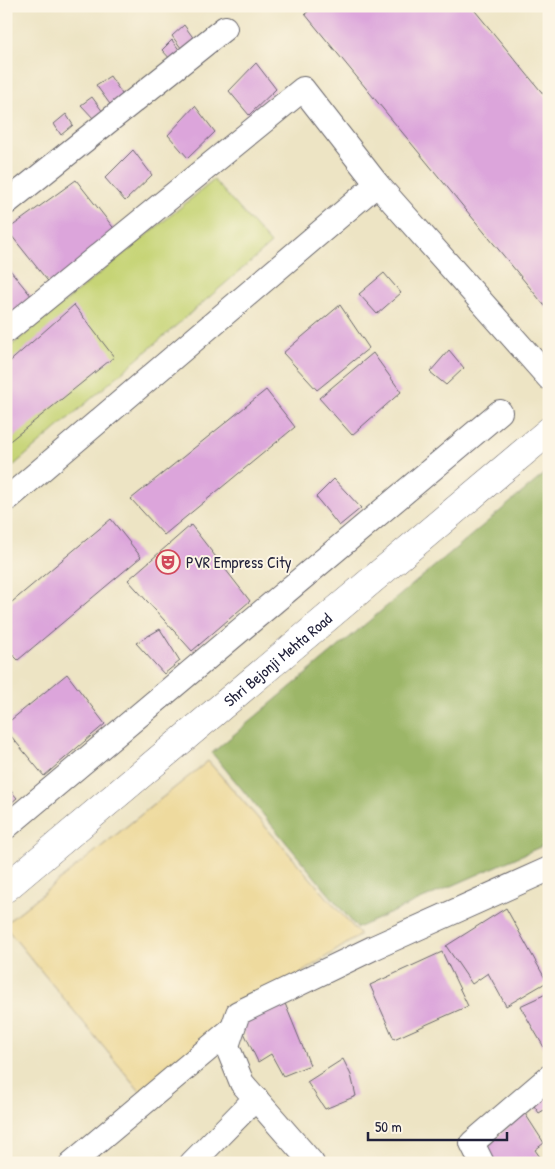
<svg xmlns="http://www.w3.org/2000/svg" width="555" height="1169" font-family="'Patrick Hand',sans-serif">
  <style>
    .green { fill: #c6d476; stroke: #747b58 }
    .forest { fill: #9cb667; stroke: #5f6c51 }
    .sand { fill: #eeda9e; stroke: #887e6c }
    .building { fill: #dca5db }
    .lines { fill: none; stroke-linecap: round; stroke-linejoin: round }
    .minor-casing { stroke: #69666b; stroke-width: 26 }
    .major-casing { stroke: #69666b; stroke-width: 29 }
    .minor { stroke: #fff; stroke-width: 24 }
    .major { stroke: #fff; stroke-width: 28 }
    .labels { text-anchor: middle; stroke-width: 4; stroke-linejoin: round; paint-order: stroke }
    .poi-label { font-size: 16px; fill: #22223b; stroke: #fcf5e5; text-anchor: start }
    .street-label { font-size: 16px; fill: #22223b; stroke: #fcf5e5 }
  </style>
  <rect width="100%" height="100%" fill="#fcf5e5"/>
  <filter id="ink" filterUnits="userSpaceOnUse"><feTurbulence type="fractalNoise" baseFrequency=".02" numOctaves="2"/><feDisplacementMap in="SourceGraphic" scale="10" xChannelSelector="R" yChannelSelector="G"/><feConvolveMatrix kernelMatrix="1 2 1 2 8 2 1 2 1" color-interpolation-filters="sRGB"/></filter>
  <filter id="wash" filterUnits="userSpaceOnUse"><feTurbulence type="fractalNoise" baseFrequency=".0096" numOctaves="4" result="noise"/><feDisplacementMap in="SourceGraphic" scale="20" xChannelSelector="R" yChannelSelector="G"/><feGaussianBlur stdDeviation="1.12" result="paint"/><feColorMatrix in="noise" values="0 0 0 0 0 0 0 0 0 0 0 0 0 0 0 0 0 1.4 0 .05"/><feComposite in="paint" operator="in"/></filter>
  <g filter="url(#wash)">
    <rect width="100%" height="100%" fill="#ede4c4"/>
    <polygon class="green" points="214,180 271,244 6,472 6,350"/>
    <polygon class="forest" points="549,470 549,843 357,928 212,753"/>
    <polygon class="sand" points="208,761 360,935 222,1024 147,1100 6,928 6,923"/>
    <g id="blocks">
      <g class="building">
        <polygon points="315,6 471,6 549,101 549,311 305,14"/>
        <polygon points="184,25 197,43 185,53 172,36"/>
        <polygon points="172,40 183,55 173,62 162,50"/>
        <polygon points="256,63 276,89 249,115 229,91"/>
        <polygon points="110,76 124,97 112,107 96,85"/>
        <polygon points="92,97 103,112 95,120 81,105"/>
        <polygon points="195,106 215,132 188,158 168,135"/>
        <polygon points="66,114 73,125 61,135 54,124"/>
        <polygon points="133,150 152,175 125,201 105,178"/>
        <polygon points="76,180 116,231 51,285 7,230"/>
        <polygon points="6,265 32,297 6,319"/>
        <polygon points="384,273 401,293 377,314 359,294"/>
        <polygon points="74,305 114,357 6,444 6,365"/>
        <polygon points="340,305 369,348 317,390 283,353"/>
        <polygon points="449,350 464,368 446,385 430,372"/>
        <polygon points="373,353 401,392 352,435 319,398"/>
        <polygon points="266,390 295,427 164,535 131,499"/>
        <polygon points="334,479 361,508 339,526 316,497"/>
        <polygon points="111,519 141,557 18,660 6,648 6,607"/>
        <polygon points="191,525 250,601 192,651 128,580"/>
        <polygon points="160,629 180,661 164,674 136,643"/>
        <polygon points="67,674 105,724 44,776 6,730 6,724"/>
        <polygon points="6,785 17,798 6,807"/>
        <polygon points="506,908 547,982 506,1006 488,973 472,984 446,946"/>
        <polygon points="442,952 468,1006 394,1039 370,985"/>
        <polygon points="546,994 549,998 549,1056 520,1006"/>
        <polygon points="284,1001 310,1065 283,1076 271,1054 258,1062 239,1022"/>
        <polygon points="343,1059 351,1075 356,1096 325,1109 307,1082"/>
        <polygon points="549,1089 549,1107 539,1113 532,1103"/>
        <polygon points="524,1112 544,1143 535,1150 540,1157 533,1163 495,1163 485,1149"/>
      </g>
    </g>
  </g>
  <g filter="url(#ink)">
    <use href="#blocks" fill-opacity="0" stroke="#69666b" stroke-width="1"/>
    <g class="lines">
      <g class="minor-casing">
        <g id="minor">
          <polyline points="6,203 225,28"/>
          <polyline points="6,331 303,89 377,184"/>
          <polyline points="6,500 377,184 549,378"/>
          <polyline points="6,827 500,412"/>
          <polyline points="72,1163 232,1029"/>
          <polyline points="192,1163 256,1098"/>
          <polyline points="312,1163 242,1083 227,1046 238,1013 373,948 549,869"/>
          <polyline points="482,1163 472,1143 549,1077"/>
        </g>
      </g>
      <g class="major-casing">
        <g id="major">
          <path id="s1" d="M 6,888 L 549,431"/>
        </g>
      </g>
      <use href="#minor" class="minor"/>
      <use href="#major" class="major"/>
    </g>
  </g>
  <defs>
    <g id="theatre-ring" transform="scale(1.25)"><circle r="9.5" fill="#fcf5e5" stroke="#d1495b" stroke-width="1.5"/><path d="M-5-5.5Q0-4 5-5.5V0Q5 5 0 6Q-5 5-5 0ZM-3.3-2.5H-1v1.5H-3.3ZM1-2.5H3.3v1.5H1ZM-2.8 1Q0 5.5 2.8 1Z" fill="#d1495b"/></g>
  </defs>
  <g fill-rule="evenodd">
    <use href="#theatre-ring" x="168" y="562"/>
  </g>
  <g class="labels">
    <g class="poi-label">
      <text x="186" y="568">PVR Empress City</text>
    </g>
    <g class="street-label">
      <text dy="6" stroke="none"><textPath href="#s1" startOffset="355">Shri Bejonji Mehta Road</textPath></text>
    </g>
  </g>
  <rect width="555" height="1169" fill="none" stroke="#fcf5e5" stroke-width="25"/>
  <path d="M368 1132v8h139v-8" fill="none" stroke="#22223b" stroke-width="2.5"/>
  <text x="375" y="1132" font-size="15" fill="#22223b" stroke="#fcf5e5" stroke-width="4" paint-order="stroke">50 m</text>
</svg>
